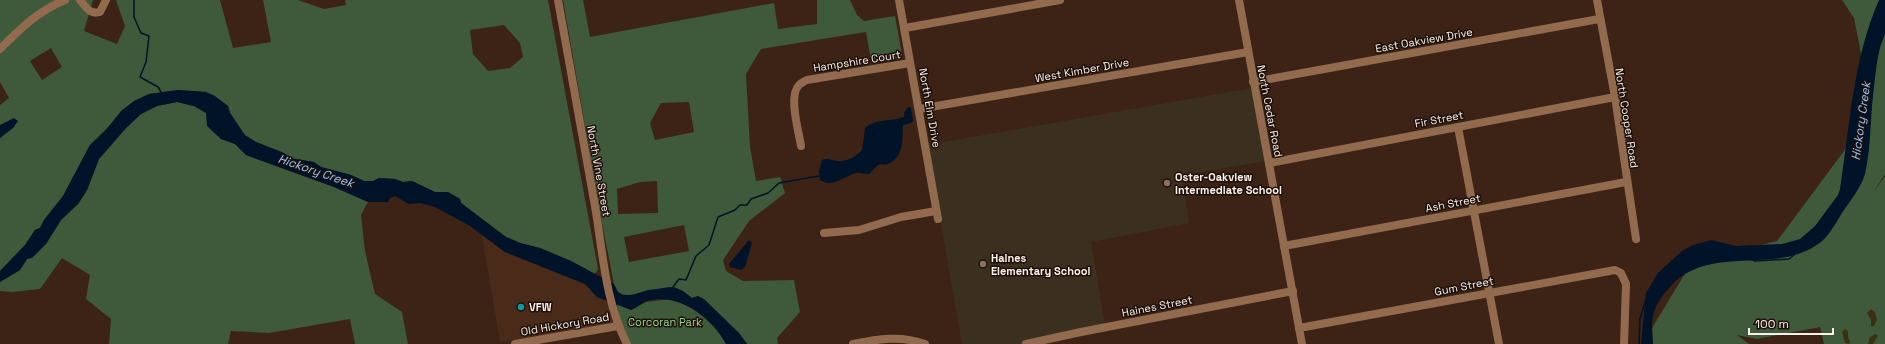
<svg xmlns="http://www.w3.org/2000/svg" width="1885" height="344" font-family="'Space Grotesk',sans-serif">
  <style>
    .built { fill: #4a2b19 }
    .education { fill: #3b3020 }
    .green { fill: #3f5a3b; fill-rule: evenodd }
    .sand { fill: #3a3111 }
    .water { fill: #011328 }
    .lines { fill: none; stroke-linecap: round; stroke-linejoin: round }
    .stream { stroke: #011328; stroke-width: 1.5 }
    .minor { stroke: #926b4f; stroke-width: 8 }
    .education-dot { fill: #8d6e63; stroke: #1b100a; stroke-width: 1.5 }
    .culture-dot { fill: #0f9aa8; stroke: #1b100a; stroke-width: 1.5 }
    .labels { text-anchor: middle; stroke-width: 3; stroke-linejoin: round; paint-order: stroke }
    .street-label { font-size: 11px; fill: #fef0e9; stroke: #1b100a }
    .poi-label { font-size: 11px; font-weight: bold; fill: #fef0e9; stroke: #1b100a; text-anchor: start }
    .park-label { font-size: 11px; fill: #9dd993; stroke: #1b100a }
    .water-label { font-size: 12px; font-style: italic; fill: #98c8fd; stroke: #1b100a }
  </style>
  <rect width="100%" height="100%" fill="#3c2315"/>
  <polygon class="built" points="482,235 505,252 585,284 597,297 609,301 616,325 500,342"/>
  <polygon class="education" points="1252,88 1267,161 1182,175 1189,223 1091,242 1105,326 1023,344 962,344 927,145"/>
  <g class="green">
    <path d="M 0,0 L 93,0 L 84,31 L 117,44 L 125,26 L 116,0 L 220,0 L 233,48 L 271,42 L 263,0 L 298,0 L 324,9 L 346,5 L 345,0 L 548,0 L 598,269 L 595,274 L 571,261 L 540,248 L 520,243 L 506,237 L 461,203 L 460,199 L 448,192 L 435,192 L 412,181 L 403,182 L 395,179 L 379,178 L 373,181 L 364,181 L 351,175 L 321,167 L 314,162 L 290,158 L 284,153 L 256,142 L 244,135 L 230,113 L 228,106 L 206,92 L 178,90 L 149,94 L 134,101 L 90,145 L 63,196 L 44,220 L 40,228 L 35,230 L 25,245 L 0,271 L 0,138 L 10,128 L 0,125 L 0,105 L 9,98 L 0,82 ZM 504,25 L 520,43 L 523,57 L 510,68 L 488,71 L 473,54 L 470,30 ZM 51,48 L 62,67 L 42,80 L 30,61 Z"/>
    <path d="M 563,0 L 583,0 L 590,37 L 774,3 L 778,29 L 817,24 L 817,0 L 850,0 L 857,15 L 864,21 L 895,16 L 902,55 C 895,60 880,63 871,60 L 866,32 L 761,49 L 746,74 L 750,147 L 756,181 L 780,177 L 785,193 L 749,221 L 723,260 L 726,271 L 743,281 L 794,280 L 800,312 L 777,338 L 778,344 L 747,344 L 739,333 L 698,296 L 692,298 C 686,294 680,288 673,287 C 660,286 627,301 618,292 C 616,290 615,286 614,284 L 602,223 ZM 689,102 L 694,132 L 655,140 L 650,123 L 661,103 ZM 657,181 L 658,213 L 618,214 L 617,189 L 640,182 ZM 684,225 L 689,251 L 629,262 L 624,237 Z"/>
    <polygon points="1842,0 1885,0 1885,174 1873,193 1885,176 1885,344 1824,344 1820,327 1757,339 1737,335 1749,344 1653,344 1652,328 1692,262 1777,241 1844,151 1869,94 1854,18"/>
    <polygon points="177,102 194,106 206,113 221,139 235,144 246,155 334,187 368,202 361,215 365,251 375,294 402,312 408,344 355,344 350,319 269,333 231,331 228,344 109,344 111,319 86,299 90,275 62,258 40,289 12,292 0,291 0,282 20,270 27,259 46,244 61,220 78,204 87,190 99,159 126,128 141,114 157,106"/>
    <path d="M 670,299 C 693,306 714,322 726,344 L 630,344 L 618,315 L 617,303 L 631,310 L 646,302 Z"/>
  </g>
  <g class="sand">
    <polygon points="1871,309 1875,312 1877,320 1873,327 1871,326 1871,320 1867,313"/>
    <polygon points="1845,329 1848,331 1848,337 1850,342 1849,344 1845,343 1842,332"/>
    <polygon points="1876,334 1878,336 1873,344 1868,344 1870,337"/>
  </g>
  <g class="water">
    <path d="M 1879,0 L 1885,0 C 1885,11 1885,23 1885,33 C 1884,38 1881,43 1880,48 C 1876,63 1875,80 1873,96 C 1870,122 1871,148 1865,174 C 1861,188 1850,201 1842,213 C 1836,223 1829,235 1821,242 C 1776,277 1708,242 1669,288 C 1651,309 1651,318 1653,344 L 1641,344 L 1646,293 L 1658,273 L 1682,251 L 1693,245 L 1711,240 L 1736,246 L 1782,244 L 1800,239 L 1815,226 L 1838,195 L 1840,189 C 1850,125 1853,59 1879,0 Z"/>
    <path d="M 178,90 L 206,92 L 215,96 L 228,106 L 230,113 L 245,135 L 256,142 L 284,153 L 290,158 L 314,162 L 321,167 L 351,175 L 364,181 L 373,181 L 379,178 L 395,179 L 403,182 L 412,181 L 435,192 L 448,192 L 460,199 L 461,203 L 506,237 L 520,243 L 540,248 L 571,261 L 614,284 L 618,292 L 623,295 L 632,295 L 648,290 L 673,287 L 683,291 L 692,298 L 698,296 L 704,299 L 739,333 L 747,344 L 726,344 C 712,317 679,292 647,301 C 641,303 637,308 631,310 L 597,297 L 585,284 L 505,252 L 470,226 L 435,207 L 420,203 L 409,204 L 395,196 L 390,198 L 388,202 L 368,202 L 334,187 L 246,155 L 235,144 L 221,139 L 207,126 L 206,113 L 194,106 L 177,102 L 157,106 L 141,114 L 126,128 L 99,159 L 87,190 L 78,204 L 61,220 L 46,244 L 32,258 L 27,259 L 20,270 L 0,282 L 0,271 L 25,245 L 35,230 L 40,228 L 44,220 L 63,196 L 90,145 L 106,130 L 121,111 L 134,101 L 149,94 Z"/>
    <path d="M 908,107 L 911,108 L 913,121 L 911,123 L 903,125 C 902,139 905,156 888,164 C 884,166 882,163 878,165 C 875,168 872,171 869,174 C 864,174 860,172 856,173 C 843,177 833,188 820,180 L 819,171 L 822,160 C 828,157 832,161 838,161 C 847,162 857,156 862,150 L 865,128 C 876,118 891,122 904,117 L 904,113 Z"/>
    <polygon points="14,118 18,121 13,128 0,138 0,125"/>
    <polygon points="749,240 752,243 745,267 741,270 730,267 729,264"/>
  </g>
  <g class="lines">
    <g class="stream">
      <polyline points="134,0 134,17 141,33 149,36 146,62 140,77 158,87 161,92"/>
      <polyline points="1750,259 1755,261 1789,259 1794,255"/>
      <polyline points="673,287 679,279 686,280 696,256 709,245 718,217 735,210 740,205 747,205 751,199 768,193 779,183 819,176"/>
      <polyline points="1639,344 1640,319 1646,299"/>
    </g>
    <g class="minor">
      <path d="M 80,0 C 86,7 90,15 100,12 L 106,0"/>
      <path d="M 558,0 C 570,69 583,137 595,206 C 603,253 605,301 627,344"/>
      <polyline points="899,0 938,219"/>
      <polyline points="1239,0 1302,344"/>
      <polyline points="1597,0 1615,97 1636,239"/>
      <polyline points="905,28 1060,0"/>
      <path d="M 0,49 C 20,29 38,11 65,0"/>
      <polyline points="1253,82 1599,19"/>
      <polyline points="919,109 1248,52"/>
      <polyline points="1458,127 1499,344"/>
      <path d="M 801,146 C 799,132 788,96 799,85 C 801,83 805,81 807,80 L 910,63"/>
      <polyline points="1269,163 1615,97"/>
      <polyline points="824,233 859,230 901,217 936,211"/>
      <polyline points="1284,246 1626,182"/>
      <polyline points="1299,328 1615,270 1621,273 1626,284 1624,344"/>
      <polyline points="515,344 618,326"/>
      <path d="M 853,344 C 878,339 901,335 925,344"/>
      <polyline points="1026,344 1081,332 1293,291"/>
    </g>
  </g>
  <g class="education-dot">
    <circle cx="1167" cy="183" r="4"/>
    <circle cx="983" cy="264" r="4"/>
  </g>
  <circle class="culture-dot" cx="521" cy="307" r="4"/>
  <g class="labels">
    <g class="street-label">
      <text transform="translate(1424 40) rotate(-10)" y="4">East Oakview Drive</text>
      <text transform="translate(857 61) rotate(-9)" y="4">Hampshire Court</text>
      <text transform="translate(1082 70) rotate(-10)" y="4">West Kimber Drive</text>
      <text transform="translate(930 108) rotate(80)" y="4">North Elm Drive</text>
      <text transform="translate(1270 111) rotate(79)" y="4">North Cedar Road</text>
      <text transform="translate(1627 118) rotate(81)" y="4">North Cooper Road</text>
      <text transform="translate(1439 119) rotate(-11)" y="4">Fir Street</text>
      <text transform="translate(599 171) rotate(80)" y="4">North Vine Street</text>
      <text transform="translate(1453 203) rotate(-11)" y="4">Ash Street</text>
      <text transform="translate(1464 286) rotate(-11)" y="4">Gum Street</text>
      <text transform="translate(1157 306) rotate(-11)" y="4">Haines Street</text>
      <text transform="translate(565 324) rotate(-10)" y="4">Old Hickory Road</text>
    </g>
    <g class="poi-label">
      <text x="1175" y="181">Oster-Oakview<tspan x="1175" dy="13">Intermediate School</tspan></text>
      <text x="991" y="262">Haines<tspan x="991" dy="13">Elementary School</tspan></text>
      <text x="529" y="311">VFW</text>
    </g>
    <g class="park-label">
      <text x="665" y="326">Corcoran Park</text>
    </g>
    <g class="water-label">
      <text transform="translate(1861 121) rotate(-82)" y="4">Hickory Creek</text>
      <text transform="translate(316 171) rotate(19)" y="4">Hickory Creek</text>
    </g>
  </g>
  <path d="M1749 328v6h84v-6" fill="none" stroke="#fef0e9" stroke-width="2"/>
  <text x="1755" y="328" font-size="12" fill="#fef0e9" stroke="#1b100a" stroke-width="3" paint-order="stroke">100 m</text>
</svg>
